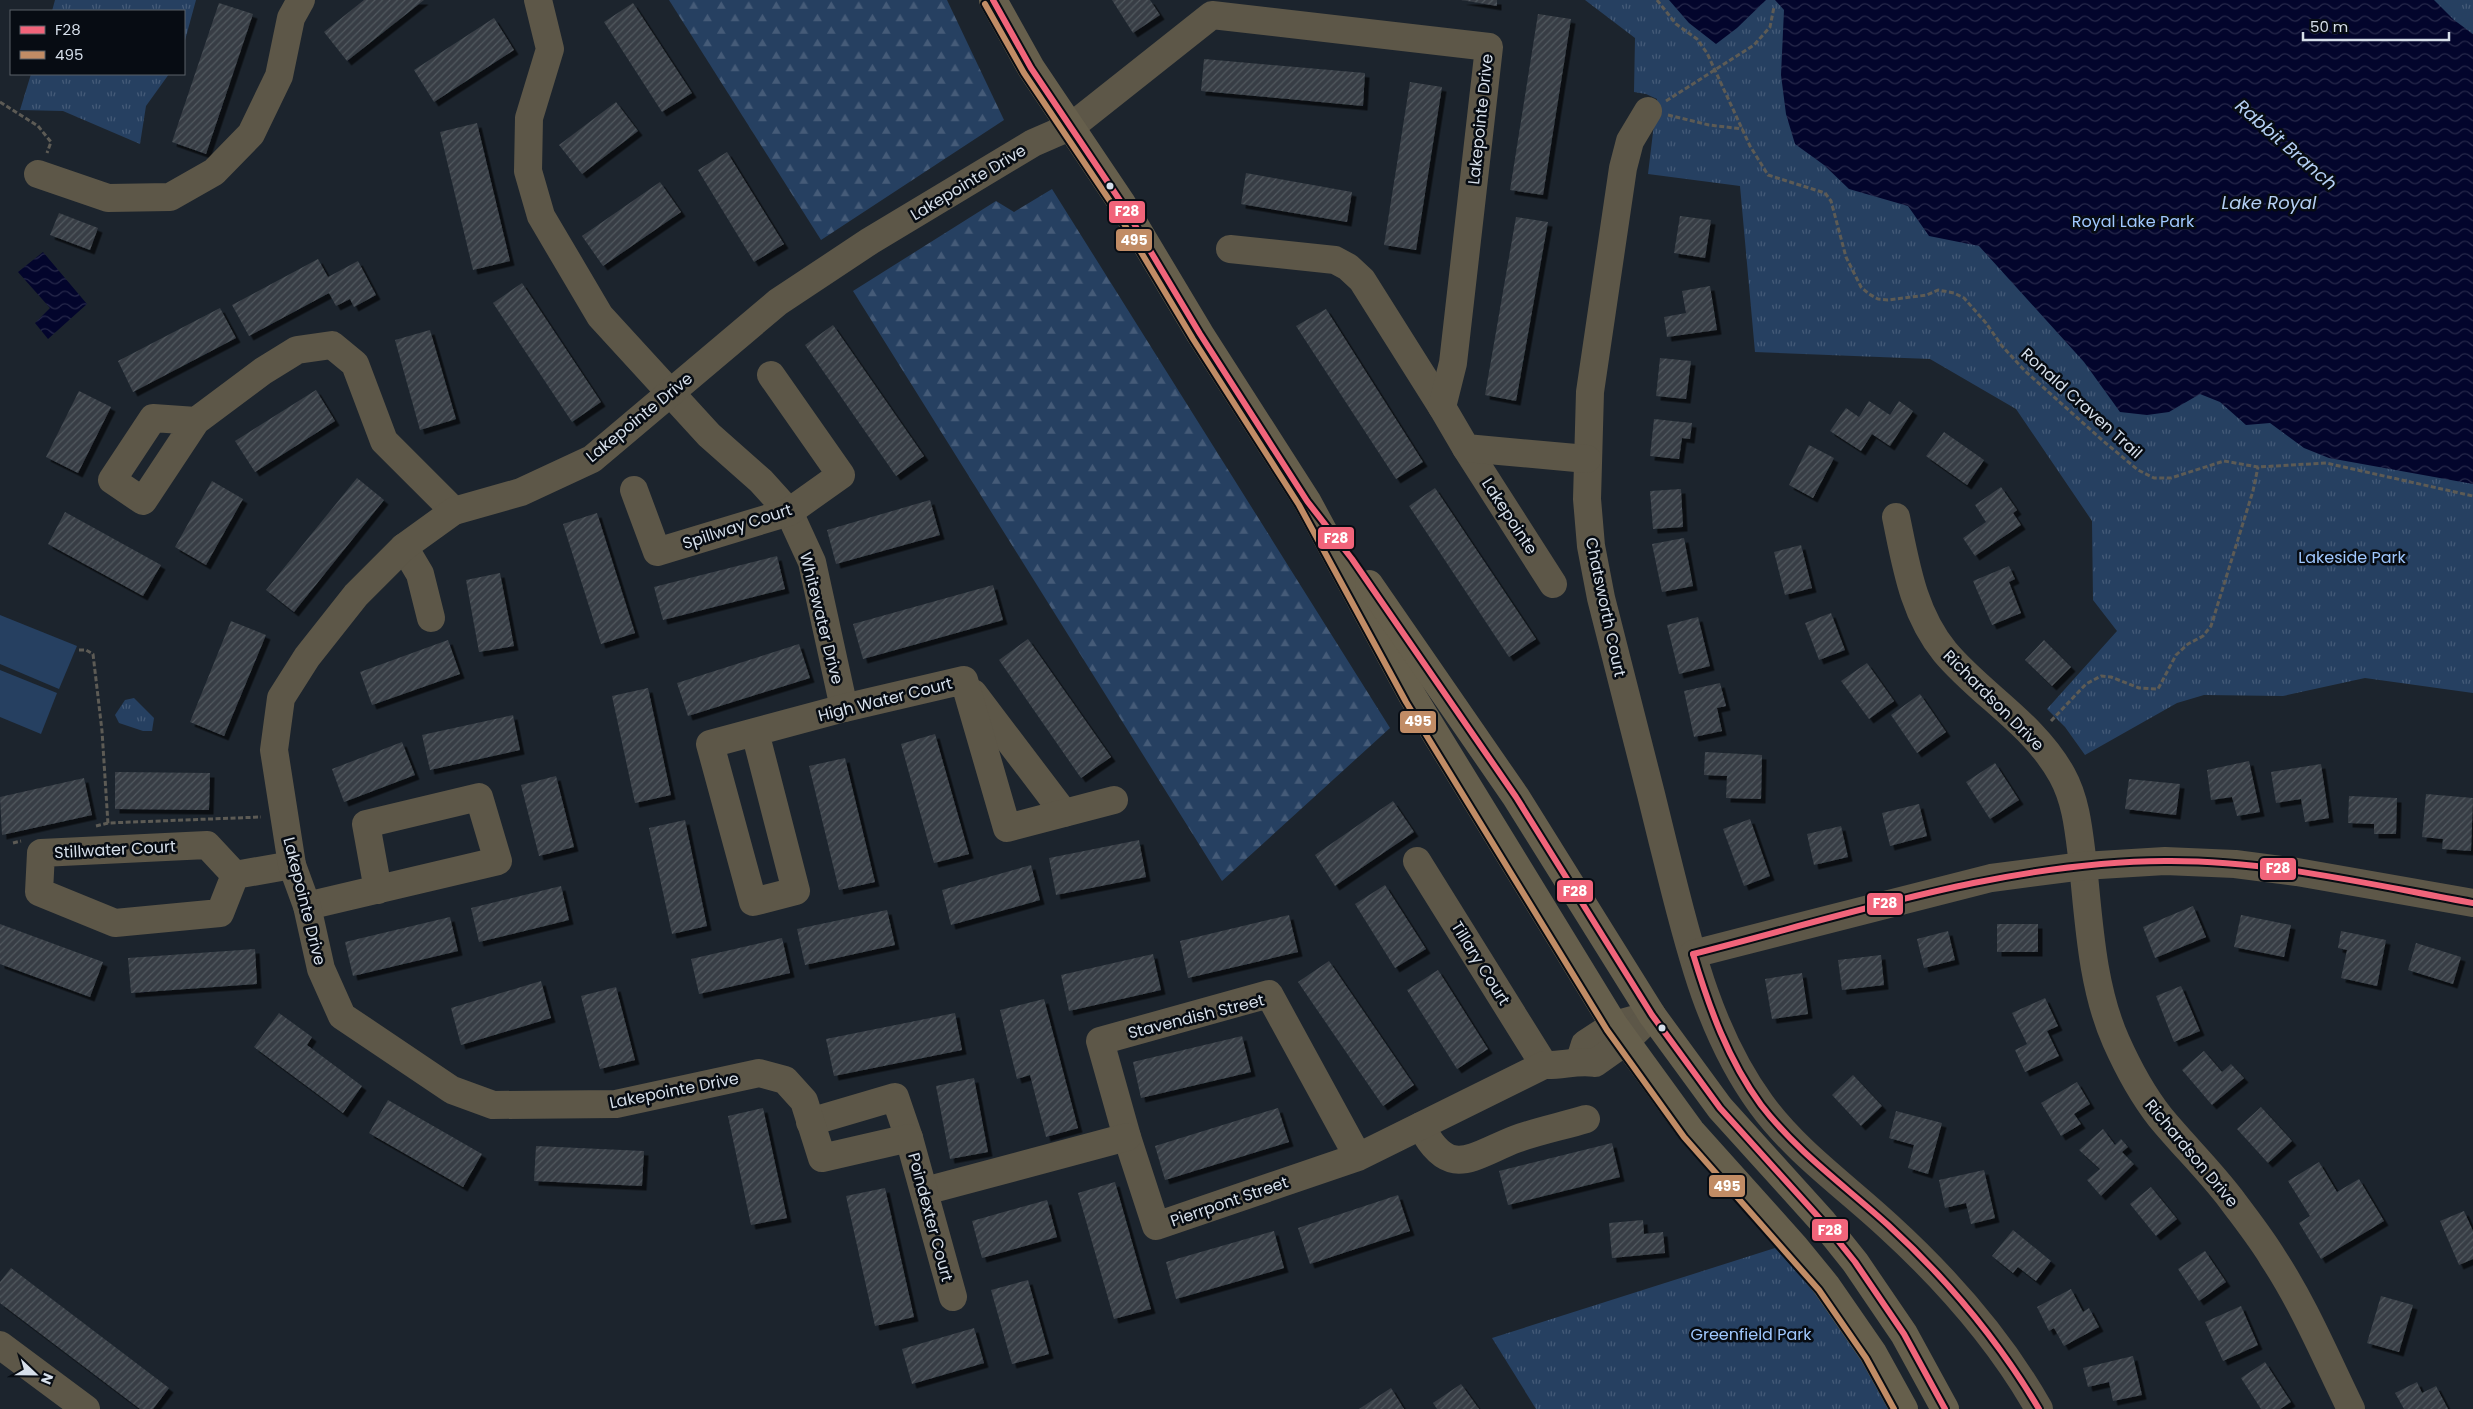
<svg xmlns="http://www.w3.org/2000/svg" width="2473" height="1409" font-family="Poppins,sans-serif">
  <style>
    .grass { fill: #264061 }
    .forest { fill: url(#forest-firs) }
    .park { fill: url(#park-tufts) }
    .water { fill: url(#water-waves) }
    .building { fill: url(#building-hatch); filter: url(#shadow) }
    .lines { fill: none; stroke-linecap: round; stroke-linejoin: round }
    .path { stroke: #5d5b55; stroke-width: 3; stroke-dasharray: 5 2.5; stroke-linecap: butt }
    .minor { stroke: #5d5748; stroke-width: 28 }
    .major { stroke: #665f4c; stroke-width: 28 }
    .bus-1-casing { stroke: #070c13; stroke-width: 10 }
    .bus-2-casing { stroke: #070c13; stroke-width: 10 }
    .bus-1 { stroke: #f1647a; stroke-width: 6 }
    .bus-2 { stroke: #c18c65; stroke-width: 6 }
    .bus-dot { fill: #d6dfea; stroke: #070c13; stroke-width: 2 }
    .labels { text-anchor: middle; stroke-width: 5; stroke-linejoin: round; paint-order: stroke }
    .street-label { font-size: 16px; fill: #d6dfea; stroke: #070c13 }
    .park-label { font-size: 16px; fill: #a0c8fe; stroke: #070c13 }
    .water-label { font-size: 18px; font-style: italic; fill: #b4cff3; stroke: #070c13 }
    .line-badge { stroke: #070c13; stroke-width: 2 }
    .badge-label { font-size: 14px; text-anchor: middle; font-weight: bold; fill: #fff }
  </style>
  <defs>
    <pattern id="forest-firs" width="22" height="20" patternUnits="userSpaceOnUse" patternTransform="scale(1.25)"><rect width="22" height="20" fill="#264061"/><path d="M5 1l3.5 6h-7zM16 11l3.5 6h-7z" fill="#455b78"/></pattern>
    <pattern id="park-tufts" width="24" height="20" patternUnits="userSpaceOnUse" patternTransform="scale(1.25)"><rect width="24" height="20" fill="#264061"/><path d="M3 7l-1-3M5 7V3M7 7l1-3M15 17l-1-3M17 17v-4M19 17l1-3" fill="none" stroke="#455b78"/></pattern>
    <pattern id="water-waves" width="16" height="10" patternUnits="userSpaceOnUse" patternTransform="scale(1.25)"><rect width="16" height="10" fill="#03052c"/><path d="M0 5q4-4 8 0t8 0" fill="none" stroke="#27294b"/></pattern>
    <pattern id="building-hatch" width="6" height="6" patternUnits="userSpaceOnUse" patternTransform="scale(1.25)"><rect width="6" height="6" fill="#373e45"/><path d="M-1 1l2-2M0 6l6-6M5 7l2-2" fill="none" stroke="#535960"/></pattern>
    <filter id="shadow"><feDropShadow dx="4.5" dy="4.5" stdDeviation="0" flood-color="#0009"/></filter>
  </defs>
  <rect width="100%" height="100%" fill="#1c242d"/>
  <g class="grass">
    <polygon points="0,615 77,646 59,689 0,664"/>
    <polygon points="0,670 57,693 41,734 0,717"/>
  </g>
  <g class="forest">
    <polygon points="669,0 947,0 1004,120 821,240"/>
    <polygon points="1052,189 1390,728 1222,881 853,291 996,201 1014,212"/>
  </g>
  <g class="park">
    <polygon points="55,0 196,0 184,44 184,11 52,11"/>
    <polygon points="1585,0 2473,0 2473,693 2365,678 2283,696 2204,695 2177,703 2085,755 2065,727 2047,709 2117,631 2093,600 2092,521 2016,409 1930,359 1755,352 1740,186 1648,174 1657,99 1646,94 1634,92 1635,38"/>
    <polygon points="31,74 169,74 146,106 140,144 63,111 20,110"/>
    <polygon points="134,698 154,718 152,731 143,731 119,723 115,715 125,700"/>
    <polygon points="1775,1248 1821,1299 1895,1409 1536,1409 1492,1338"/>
  </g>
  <g class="water">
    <polygon points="1669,0 1766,0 1737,28 1716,44 1689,23"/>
    <polygon points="1775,0 2434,0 2454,20 2473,34 2473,484 2329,458 2304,448 2270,423 2246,425 2220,402 2200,394 2169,412 2147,415 2120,412 2084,362 1979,246 1929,236 1908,206 1849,189 1824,165 1795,144 1786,114 1781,75 1784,10"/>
    <polygon points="43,252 87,304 48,339 35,323 50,308 18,272"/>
  </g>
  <g class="building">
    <polygon points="364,0 424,0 347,61 324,32"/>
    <polygon points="1112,0 1150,0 1160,15 1133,33"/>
    <polygon points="1461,0 1497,0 1497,6"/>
    <polygon points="219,3 253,14 206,154 172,142"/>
    <polygon points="633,3 692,93 662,112 604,22"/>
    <polygon points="1538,14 1571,19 1543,195 1510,190"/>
    <polygon points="494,18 514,50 434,102 414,70"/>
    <polygon points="1204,59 1365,73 1363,106 1201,91"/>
    <polygon points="1410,82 1442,87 1416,250 1384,245"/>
    <polygon points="616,102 638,131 582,174 559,145"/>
    <polygon points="477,123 510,261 473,270 440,132"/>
    <polygon points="727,152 784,244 754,262 698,170"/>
    <polygon points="1246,173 1352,192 1347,222 1241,204"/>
    <polygon points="660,182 681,212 603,266 582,236"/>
    <polygon points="59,213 98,228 90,250 50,235"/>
    <polygon points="1680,216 1711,220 1705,258 1674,253"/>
    <polygon points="1516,217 1548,222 1516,401 1485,395"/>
    <polygon points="318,259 328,277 358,261 376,295 354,307 350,299 336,306 329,293 249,336 232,305"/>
    <polygon points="522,283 601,402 572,422 493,303"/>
    <polygon points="1710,286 1717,330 1667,337 1664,317 1686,313 1682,291"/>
    <polygon points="220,308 236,338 133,392 118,361"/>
    <polygon points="1326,309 1423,462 1396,479 1296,326"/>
    <polygon points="833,325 924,456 896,476 805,345"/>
    <polygon points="430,330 456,419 420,430 395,340"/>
    <polygon points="1660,358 1691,361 1686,399 1656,396"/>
    <polygon points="316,390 335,421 255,472 235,441"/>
    <polygon points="79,391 111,407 78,473 46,457"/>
    <polygon points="1869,401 1890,415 1899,401 1913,411 1890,446 1872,434 1861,451 1830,431 1846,408 1859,417"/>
    <polygon points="1654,419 1692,423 1690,439 1682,438 1679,459 1650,456"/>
    <polygon points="1944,432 1984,460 1967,485 1926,456"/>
    <polygon points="1809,445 1834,458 1813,498 1789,485"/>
    <polygon points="357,478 384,500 294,612 266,590"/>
    <polygon points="212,481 243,499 206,565 175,547"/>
    <polygon points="2001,487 2017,510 2013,513 2021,525 1975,556 1963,538 1986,522 1975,505"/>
    <polygon points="1435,488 1536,639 1509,657 1409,506"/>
    <polygon points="1681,489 1683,527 1653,529 1650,491"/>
    <polygon points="930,500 940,535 836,564 827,530"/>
    <polygon points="65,512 161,565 143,596 48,544"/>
    <polygon points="597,513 635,633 601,644 563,524"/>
    <polygon points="1684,538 1693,586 1662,592 1652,544"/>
    <polygon points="1801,545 1812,588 1785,595 1774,552"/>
    <polygon points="777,556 785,589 663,620 654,587"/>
    <polygon points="2009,566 2015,579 2009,582 2021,613 1992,625 1973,581"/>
    <polygon points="500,573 514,646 479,652 466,580"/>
    <polygon points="993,585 1003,620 863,659 853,624"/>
    <polygon points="1831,613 1845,650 1819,660 1805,623"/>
    <polygon points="1698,617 1710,666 1679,674 1667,625"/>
    <polygon points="231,621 266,635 224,736 190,722"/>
    <polygon points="1028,639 1111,757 1081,778 999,660"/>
    <polygon points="448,640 460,674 372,705 360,672"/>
    <polygon points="2044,640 2071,667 2052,686 2025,660"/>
    <polygon points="799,644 810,678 688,716 677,683"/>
    <polygon points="1867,663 1894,701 1869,719 1841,681"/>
    <polygon points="1720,683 1726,706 1717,708 1722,731 1694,737 1684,691"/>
    <polygon points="648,688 671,795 635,803 612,696"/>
    <polygon points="1920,694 1946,732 1917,753 1891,715"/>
    <polygon points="513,715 520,750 430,770 422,735"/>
    <polygon points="935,734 969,854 934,863 901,744"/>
    <polygon points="402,742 415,775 344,802 332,769"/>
    <polygon points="1705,752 1762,755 1761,799 1726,798 1727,776 1704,775"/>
    <polygon points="845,758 875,882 839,890 809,766"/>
    <polygon points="2249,761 2260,812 2237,816 2232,797 2211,800 2207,770"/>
    <polygon points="1995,763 2019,800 1990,819 1966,782"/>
    <polygon points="2321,764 2329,818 2305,822 2301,799 2276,803 2271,772"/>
    <polygon points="115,772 210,773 209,810 115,809"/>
    <polygon points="556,776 574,847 539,856 521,785"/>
    <polygon points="84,778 92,815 2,835 0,797"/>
    <polygon points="2129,779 2180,784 2176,815 2125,809"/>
    <polygon points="2426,794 2473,798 2471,851 2442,849 2443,839 2422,837"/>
    <polygon points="2349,796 2397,798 2396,834 2374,834 2374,824 2348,823"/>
    <polygon points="1393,801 1414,832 1335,886 1315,855"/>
    <polygon points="1919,804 1927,836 1890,846 1882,813"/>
    <polygon points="1750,819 1770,876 1744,886 1723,829"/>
    <polygon points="685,820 707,926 672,934 649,828"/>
    <polygon points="1841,826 1848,857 1814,865 1807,834"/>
    <polygon points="1139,840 1146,877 1056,895 1049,858"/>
    <polygon points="1031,865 1040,900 951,925 942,890"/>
    <polygon points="1385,885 1426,949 1395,968 1355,904"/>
    <polygon points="561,886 569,920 479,942 471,908"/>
    <polygon points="2193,906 2206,937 2155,958 2143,927"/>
    <polygon points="887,910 895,945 805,965 797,929"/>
    <polygon points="1289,915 1298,952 1188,978 1180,941"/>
    <polygon points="2241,915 2291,925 2284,957 2234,947"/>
    <polygon points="450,917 458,951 353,976 345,942"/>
    <polygon points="0,924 103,962 90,997 0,964"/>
    <rect x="1997" y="924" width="41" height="28"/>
    <polygon points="1948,931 1955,960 1924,968 1917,939"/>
    <polygon points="2341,931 2386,940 2377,986 2341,978 2347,950 2338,948"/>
    <polygon points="782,938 790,973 699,994 691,959"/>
    <polygon points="2416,943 2461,957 2453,984 2408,970"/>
    <polygon points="255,949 257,984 131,993 128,958"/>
    <polygon points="1153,954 1161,990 1069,1011 1061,975"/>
    <polygon points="1881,955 1884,985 1842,990 1838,960"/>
    <polygon points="1329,961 1414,1085 1383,1106 1298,982"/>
    <polygon points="1438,970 1488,1049 1457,1069 1407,990"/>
    <polygon points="1802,973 1808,1014 1772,1019 1765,979"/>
    <polygon points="541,981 551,1018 461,1045 451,1008"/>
    <polygon points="2181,986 2200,1031 2174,1042 2156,996"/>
    <polygon points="616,987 635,1060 600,1069 581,996"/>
    <polygon points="2045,998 2058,1026 2047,1031 2059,1056 2025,1072 2015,1050 2027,1044 2012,1013"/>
    <polygon points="1044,999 1078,1128 1046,1137 1030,1075 1017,1079 1000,1010"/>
    <polygon points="279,1013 312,1037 307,1045 362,1086 343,1113 254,1047"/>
    <polygon points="955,1013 962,1050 834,1076 826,1039"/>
    <polygon points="1242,1036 1251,1072 1141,1098 1133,1062"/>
    <polygon points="2204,1051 2222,1072 2231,1064 2244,1078 2212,1105 2182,1070"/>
    <polygon points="1853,1075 1882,1106 1861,1126 1832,1095"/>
    <polygon points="974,1078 988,1152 950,1159 936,1086"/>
    <polygon points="2077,1082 2090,1104 2074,1114 2081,1124 2061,1136 2041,1103"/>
    <polygon points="388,1100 482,1154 463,1187 369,1133"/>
    <polygon points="2261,1107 2292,1141 2268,1163 2237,1129"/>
    <polygon points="763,1108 787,1218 751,1225 728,1116"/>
    <polygon points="1278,1108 1289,1142 1165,1180 1155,1146"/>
    <polygon points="1896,1111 1942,1123 1928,1174 1908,1168 1914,1145 1889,1138"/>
    <polygon points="2103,1129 2115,1145 2121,1139 2128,1147 2122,1152 2134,1164 2101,1196 2087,1180 2100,1169 2079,1150"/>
    <polygon points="1612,1143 1620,1177 1508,1205 1499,1171"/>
    <polygon points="536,1146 644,1151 642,1186 534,1181"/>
    <polygon points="2319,1162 2337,1192 2359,1179 2384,1221 2321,1259 2299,1223 2310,1216 2288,1181"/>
    <polygon points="1984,1170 1995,1218 1971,1224 1966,1203 1945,1208 1939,1180"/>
    <polygon points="1115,1182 1151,1309 1114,1319 1078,1193"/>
    <polygon points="2151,1187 2177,1219 2156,1236 2130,1204"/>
    <polygon points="885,1188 914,1317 875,1326 846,1196"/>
    <polygon points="1398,1195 1410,1231 1310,1264 1298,1228"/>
    <polygon points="1047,1200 1057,1237 982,1258 972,1221"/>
    <polygon points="2464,1211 2473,1231 2473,1259 2459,1265 2440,1221"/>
    <polygon points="1643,1220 1644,1234 1663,1232 1665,1253 1612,1258 1609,1223"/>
    <polygon points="2013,1230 2051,1261 2036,1281 2018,1267 2013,1273 1992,1256"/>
    <polygon points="1274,1231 1284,1268 1176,1299 1166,1262"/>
    <polygon points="2205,1251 2226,1282 2199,1301 2178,1269"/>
    <polygon points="11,1268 169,1388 153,1409 140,1409 0,1303 0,1282"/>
    <polygon points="1028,1280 1049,1354 1012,1364 991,1290"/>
    <polygon points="2071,1289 2083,1312 2089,1308 2099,1327 2064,1346 2054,1328 2049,1331 2037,1307"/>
    <polygon points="2381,1296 2413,1305 2399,1352 2367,1343"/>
    <polygon points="2241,1306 2258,1345 2223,1361 2205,1322"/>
    <polygon points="974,1328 984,1363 912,1384 902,1349"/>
    <polygon points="2133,1356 2142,1395 2113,1401 2109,1382 2088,1387 2083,1368"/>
    <polygon points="2265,1362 2291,1402 2280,1409 2261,1409 2241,1378"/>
    <polygon points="2417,1382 2422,1393 2436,1386 2448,1409 2404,1409 2395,1393"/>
    <polygon points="1461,1384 1479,1409 1437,1409 1433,1403"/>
    <polygon points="1391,1388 1404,1409 1359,1409"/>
  </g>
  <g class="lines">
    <g class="path">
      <polyline points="1657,0 1676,24 1697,39 1707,53 1750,146 1768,175 1825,193 1831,201 1846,257 1861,287 1869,294 1878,299 1888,300 1927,295 1938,290 1954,293 1964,298 1986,323 2002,346 2025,371 2102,440 2138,470 2154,478 2171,478 2224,461 2258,467 2326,463 2473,496"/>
      <polyline points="1666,101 1754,45 1770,27 1774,7"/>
      <polyline points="0,102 38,126 51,142 47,153"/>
      <polyline points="1668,115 1709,125 1743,129"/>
      <polyline points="79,650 86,650 93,654 102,731 108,824"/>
      <polyline points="2051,721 2086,684 2101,676 2111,677 2139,688 2158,689 2176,655 2188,644 2203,636 2211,626 2253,491 2258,467"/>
      <polyline points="96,826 108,823 261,817"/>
      <polyline points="13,843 21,841"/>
    </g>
    <g class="minor">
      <polyline points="538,0 550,49 529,118 528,171 541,216 600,316 709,435 761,481 789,512 812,562 844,708"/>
      <path d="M 1648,111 L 1630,141 L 1623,168 L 1590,392 L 1587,499 L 1591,546 L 1601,598 C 1622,679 1643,761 1663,843 C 1686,933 1705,1027 1761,1104 C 1796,1152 1845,1186 1888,1226 C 1946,1279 2000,1340 2039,1409"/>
      <polyline points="38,174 108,198 170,197 214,172 251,134 279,76 291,18 301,0"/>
      <polyline points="1230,249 1335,260 1348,267 1362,280 1442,407"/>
      <polyline points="196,421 153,418 112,480 143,501 196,421 263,371 297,350 332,345 355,364 384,441 454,511"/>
      <polyline points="1466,448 1553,584"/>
      <polyline points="634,490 657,552 789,512 841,475 771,375"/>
      <path d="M 1896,517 C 1906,565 1913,613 1945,652 C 1981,695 2034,724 2062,775 C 2077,802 2079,834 2083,865 C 2089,923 2092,987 2116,1041 C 2128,1068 2142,1094 2160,1117 C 2183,1145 2209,1170 2231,1199 C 2245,1218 2261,1238 2273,1258 C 2304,1305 2326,1358 2351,1409"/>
      <polyline points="404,547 420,574 431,618"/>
      <polyline points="973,693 1064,813"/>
      <polyline points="755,732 796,891 753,902 710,744 844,708 964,680 1007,828 1114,800"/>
      <polyline points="1417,861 1544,1065"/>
      <polyline points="235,875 220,913 115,923 39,892 41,853 207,845 235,875 292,865"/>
      <polyline points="307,906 498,861 479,797 366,824 378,890"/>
      <polyline points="1693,954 1991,878 2083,866 2165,861 2235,864 2297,872 2473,903"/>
      <polyline points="1580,1060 1585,1044 1614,1025 1636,1019"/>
      <polyline points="810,1122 895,1097 909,1138"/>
      <path d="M 1421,1126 C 1449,1181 1472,1156 1516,1139 C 1538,1131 1563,1126 1586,1119"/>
      <path d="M 1358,1157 L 1269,994 L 1100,1041 L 1127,1137 L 1156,1226 L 1358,1157 L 1544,1065 C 1562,1066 1577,1060 1595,1063 L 1626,1041 L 1652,1015"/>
      <polyline points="925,1191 1127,1137"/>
      <polyline points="953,1297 909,1138 822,1158 804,1101 785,1080 759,1073 616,1104 493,1105 452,1090 342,1016 321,969 307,906 292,865 274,750 281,698 307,657 356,595 404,547 454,511 521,492 592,459 778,302 870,241 1033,143 1072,126 1212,15 1489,47 1453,363 1442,407 1466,448 1587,459"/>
      <polyline points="0,1345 86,1409"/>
    </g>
    <g class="major">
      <polyline points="993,0 1031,68 1121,202 1200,334 1307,501 1413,697 1614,1025 1691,1131 1795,1247 1826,1285 1873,1353 1904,1409"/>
      <polyline points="1369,584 1516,797 1652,1015 1720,1108 1823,1222 1855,1262 1904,1334 1945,1409"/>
    </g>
    <g class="bus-1-casing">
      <g id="bus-1">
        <polyline points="993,0 1031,68 1121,202 1200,334 1307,501 1352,559 1516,797 1652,1015 1720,1108 1823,1222 1855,1262 1904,1334 1945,1409"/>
        <path d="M 1693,954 C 1847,915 2005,862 2165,861 C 2269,860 2372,885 2473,903"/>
        <path d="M 1693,954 C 1709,1007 1728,1060 1761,1105 C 1797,1152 1845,1186 1888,1225 C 1947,1279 1998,1340 2039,1409"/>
      </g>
    </g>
    <g class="bus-2-casing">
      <polyline id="bus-2" points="985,4 1024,73 1114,207 1193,339 1299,505 1406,702 1607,1030 1684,1137 1819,1290 1866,1358 1894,1409"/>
    </g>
    <use href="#bus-1" class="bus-1"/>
    <use href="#bus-2" class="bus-2"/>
  </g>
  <g class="bus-dot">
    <circle cx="1110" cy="186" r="4.5"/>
    <circle cx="1662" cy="1028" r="4.5"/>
  </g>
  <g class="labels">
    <g class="street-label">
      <text transform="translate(1480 119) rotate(-84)" y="6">Lakepointe Drive</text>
      <text transform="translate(968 182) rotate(-31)" y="6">Lakepointe Drive</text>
      <text transform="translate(2082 403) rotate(42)" y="6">Ronald Craven Trail</text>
      <text transform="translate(639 417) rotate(-39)" y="6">Lakepointe Drive</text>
      <text transform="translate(1510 516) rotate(57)" y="6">Lakepointe</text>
      <text transform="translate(737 526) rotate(-18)" y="6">Spillway Court</text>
      <text transform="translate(1606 607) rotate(78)" y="6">Chatsworth Court</text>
      <text transform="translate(822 618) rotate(76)" y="6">Whitewater Drive</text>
      <text transform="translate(885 699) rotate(-14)" y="6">High Water Court</text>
      <text transform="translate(1994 700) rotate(45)" y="6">Richardson Drive</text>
      <text transform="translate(115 849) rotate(-3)" y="6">Stillwater Court</text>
      <text transform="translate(305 901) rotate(76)" y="6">Lakepointe Drive</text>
      <text transform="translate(1481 963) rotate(58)" y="6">Tillary Court</text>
      <text transform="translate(1196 1016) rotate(-14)" y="6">Stavendish Street</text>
      <text transform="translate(674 1090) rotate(-11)" y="6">Lakepointe Drive</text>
      <text transform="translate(2192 1153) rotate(50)" y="6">Richardson Drive</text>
      <text transform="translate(1229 1201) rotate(-19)" y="6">Pierrpont Street</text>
      <text transform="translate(931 1217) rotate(75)" y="6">Poindexter Court</text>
    </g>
    <g class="park-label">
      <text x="2133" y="227">Royal Lake Park</text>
      <text x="2352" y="563">Lakeside Park</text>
      <text x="1751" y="1340">Greenfield Park</text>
    </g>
    <g class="water-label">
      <text transform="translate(2286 145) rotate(41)" y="6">Rabbit Branch</text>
      <text x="2269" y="209">Lake Royal</text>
    </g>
  </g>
  <g class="line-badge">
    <rect x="1108" y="200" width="38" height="24" rx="5" fill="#f1647a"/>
    <rect x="1115" y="228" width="38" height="24" rx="5" fill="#c18c65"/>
    <rect x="1317" y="526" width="38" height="24" rx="5" fill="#f1647a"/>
    <rect x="1399" y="710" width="38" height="24" rx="5" fill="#c18c65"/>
    <rect x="2259" y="857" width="38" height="24" rx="5" fill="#f1647a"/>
    <rect x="1556" y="879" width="38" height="24" rx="5" fill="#f1647a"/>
    <rect x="1866" y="892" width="38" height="24" rx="5" fill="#f1647a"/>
    <rect x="1708" y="1174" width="38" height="24" rx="5" fill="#c18c65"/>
    <rect x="1811" y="1218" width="38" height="24" rx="5" fill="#f1647a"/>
  </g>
  <g class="badge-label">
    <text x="1127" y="216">F28</text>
    <text x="1134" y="245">495</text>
    <text x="1336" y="543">F28</text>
    <text x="1418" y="726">495</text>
    <text x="2278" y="873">F28</text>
    <text x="1575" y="896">F28</text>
    <text x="1885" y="908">F28</text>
    <text x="1727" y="1191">495</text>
    <text x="1830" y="1235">F28</text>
  </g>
  <rect x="10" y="10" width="175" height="65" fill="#070c13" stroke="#5a6069"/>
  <rect x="20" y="26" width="25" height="8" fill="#f1647a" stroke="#5a6069"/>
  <text x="55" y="35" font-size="15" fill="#d6dfea">F28</text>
  <rect x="20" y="51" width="25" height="8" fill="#c18c65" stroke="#5a6069"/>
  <text x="55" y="60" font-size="15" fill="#d6dfea">495</text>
  <g transform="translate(35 1374) rotate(112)" stroke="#070c13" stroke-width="4" paint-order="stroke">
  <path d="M0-4L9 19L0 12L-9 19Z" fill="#d6dfea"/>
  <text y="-8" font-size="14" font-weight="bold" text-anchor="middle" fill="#d6dfea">N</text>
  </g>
  <path d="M2303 32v8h146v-8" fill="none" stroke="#d6dfea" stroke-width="2.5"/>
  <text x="2310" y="32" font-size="15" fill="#d6dfea" stroke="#070c13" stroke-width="4" paint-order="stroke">50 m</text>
</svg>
